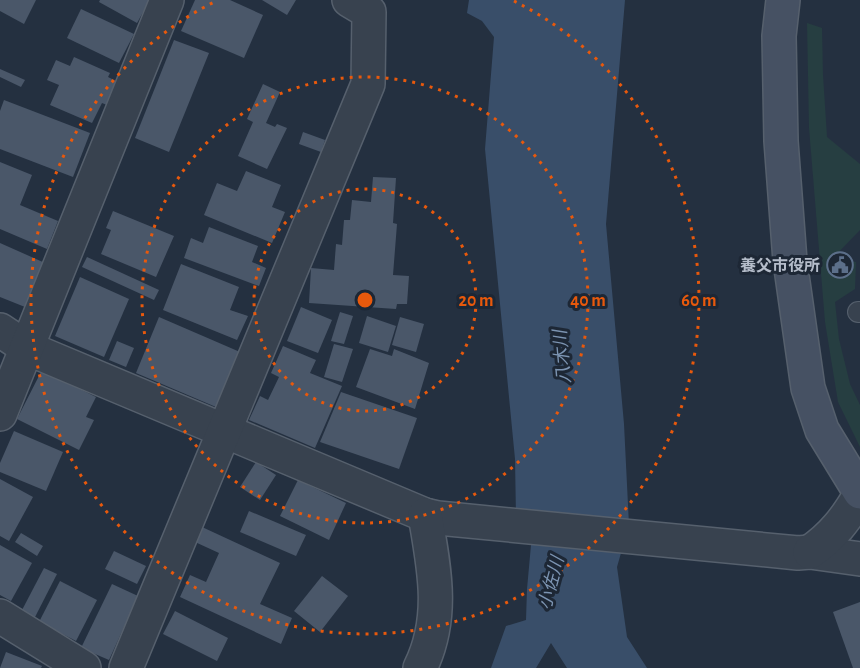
<svg xmlns="http://www.w3.org/2000/svg" width="860" height="668" font-family="'Alegreya Sans','Noto Sans JP',sans-serif">
  <style>
    .green { fill: #263e41 }
    .water { fill: #394e69 }
    .building { fill: #4a5769 }
    .lines { fill: none; stroke-linecap: round; stroke-linejoin: round }
    .lane-casing { stroke: #56606d; stroke-width: 22 }
    .street-casing { stroke: #56606d; stroke-width: 36 }
    .secondary-casing { stroke: #56606d; stroke-width: 36 }
    .lane { stroke: #38424f; stroke-width: 20 }
    .street { stroke: #38424f; stroke-width: 33 }
    .secondary { stroke: #465163; stroke-width: 33 }
    .ring { fill: none; stroke: #e8590c; stroke-width: 3; stroke-dasharray: 3 6 }
    .labels { text-anchor: middle; stroke-width: 6; stroke-linejoin: round; paint-order: stroke }
    .poi-label { font-size: 16px; font-weight: bold; fill: #b5bdca; stroke: #1d2735; text-anchor: end }
    .water-label { font-size: 18px; font-style: italic; fill: #7c94b2; stroke: #1d2735 }
    .centre { fill: #e8590c; stroke: #1d2735; stroke-width: 3 }
    .ring-label { font-size: 18px; text-anchor: middle; font-weight: bold; fill: #e8590c; stroke: #1d2735; stroke-width: 6; stroke-linejoin: round; paint-order: stroke }
  </style>
  <rect width="100%" height="100%" fill="#243040"/>
  <polygon class="green" points="807,23 822,28 823,75 827,137 860,164 860,230 832,259 856,262 855,289 835,302 839,339 850,384 860,405 860,447 838,402 825,322 809,128"/>
  <polygon class="water" points="469,0 625,0 606,224 624,424 629,525 617,567 627,637 647,668 567,668 551,643 536,668 491,668 506,626 526,620 527,589 531,545 516,517 515,459 485,149 494,37 482,21 467,13"/>
  <g class="building">
    <polygon points="0,0 36,0 24,24 0,11"/>
    <polygon points="100,0 150,0 137,23 99,2"/>
    <polygon points="195,0 230,0 263,15 244,58 181,31"/>
    <polygon points="262,0 296,0 287,15"/>
    <polygon points="81,9 134,34 119,63 67,38"/>
    <polygon points="174,40 209,53 169,152 135,138"/>
    <polygon points="74,57 110,73 108,77 118,82 107,105 102,103 92,123 50,105 59,85 47,80 56,60 70,66"/>
    <polygon points="0,69 25,80 21,87 0,77"/>
    <polygon points="263,84 280,92 266,123 275,127 277,124 287,128 267,169 238,156 253,122 247,119"/>
    <polygon points="4,100 90,133 73,177 0,149 0,111"/>
    <polygon points="303,132 325,140 321,152 299,144"/>
    <polygon points="0,162 32,175 20,205 58,221 47,249 0,229"/>
    <polygon points="246,171 281,185 272,207 285,212 272,243 204,215 217,183 237,191"/>
    <polygon points="373,177 396,178 393,223 397,224 393,275 409,276 407,304 397,304 396,309 309,303 311,268 334,270 336,244 342,245 344,220 350,220 352,200 371,202"/>
    <polygon points="113,211 174,236 156,277 101,254 111,230 106,228"/>
    <polygon points="209,227 258,246 252,262 266,268 259,286 184,258 191,238 203,243"/>
    <polygon points="0,243 45,263 25,307 0,297"/>
    <polygon points="87,257 159,290 154,300 82,267"/>
    <polygon points="181,264 239,287 230,310 248,316 237,340 163,310"/>
    <polygon points="80,277 129,299 104,357 55,336"/>
    <polygon points="301,307 332,320 318,353 287,341"/>
    <polygon points="340,312 353,316 344,344 331,341"/>
    <polygon points="367,316 396,326 388,352 359,343"/>
    <polygon points="159,317 240,352 216,407 136,373"/>
    <polygon points="400,317 424,324 416,352 392,345"/>
    <polygon points="117,341 134,348 126,367 109,360"/>
    <polygon points="334,344 353,349 342,382 324,377"/>
    <polygon points="283,346 316,360 310,373 342,386 315,448 249,420 260,396 268,400 279,377 271,373"/>
    <polygon points="370,349 392,356 394,349 429,363 415,409 356,387"/>
    <polygon points="42,370 96,397 86,417 94,420 79,450 17,419"/>
    <polygon points="341,392 417,418 399,469 320,442"/>
    <polygon points="14,431 63,452 46,491 0,472 0,463"/>
    <polygon points="256,462 276,475 260,500 240,487"/>
    <polygon points="0,479 33,497 9,541 0,536"/>
    <polygon points="298,480 346,503 329,540 280,516"/>
    <polygon points="249,511 306,535 296,556 240,532"/>
    <polygon points="202,527 280,563 260,604 292,618 281,644 180,597 190,575 206,582 219,553 195,542"/>
    <polygon points="21,533 43,546 37,556 15,542"/>
    <polygon points="0,545 32,563 11,601 0,595"/>
    <polygon points="114,551 146,566 137,584 105,569"/>
    <polygon points="44,568 57,574 34,619 21,612"/>
    <polygon points="322,576 348,596 320,632 294,611"/>
    <polygon points="60,581 97,600 76,641 39,622"/>
    <polygon points="112,584 138,596 109,660 81,648"/>
    <polygon points="860,602 860,668 853,668 833,612"/>
    <polygon points="175,611 228,638 217,661 163,634"/>
    <polygon points="6,652 42,666 41,668 0,668"/>
  </g>
  <g class="lines">
    <g class="lane-casing">
      <polyline id="lane" points="858,312 860,312"/>
    </g>
    <g class="street-casing">
      <g id="street">
        <polyline points="0,330 27,348 425,515 438,518 798,553 810,552 860,559"/>
        <polyline points="0,414 167,0"/>
        <path d="M 810,552 C 833,536 846,519 860,495"/>
        <polyline points="0,616 84,668"/>
        <polyline points="126,668 368,84 369,12 349,0"/>
        <path d="M 420,668 C 445,618 434,567 425,515"/>
      </g>
    </g>
    <g class="secondary-casing">
      <polyline id="secondary" points="783,0 779,36 781,141 790,261 808,388 822,430 860,492"/>
    </g>
    <use href="#lane" class="lane"/>
    <use href="#street" class="street"/>
    <use href="#secondary" class="secondary"/>
  </g>
  <g class="ring">
    <circle cx="365" cy="300" r="111"/>
    <circle cx="365" cy="300" r="223"/>
    <path d="M514 1A334 334 0 1 1 216 1"/>
  </g>
  <defs>
    <g id="civic-ring" transform="scale(1.35)"><circle r="9.5" fill="#1d2735" stroke="#5c6f8a" stroke-width="1.5"/><path d="M-.6-6.5H3V-4.5H.6V-3L4-1V1h2V6H-6V1h2V-1L-.6-3ZM-1.2 2.5V6h2.4V2.5Z" fill="#5c6f8a"/></g>
  </defs>
  <g fill-rule="evenodd">
    <use href="#civic-ring" x="840" y="265"/>
  </g>
  <g class="labels">
    <g class="poi-label">
      <text x="820" y="271">養父市役所</text>
    </g>
    <g class="water-label">
      <text transform="translate(562 357) rotate(-95)" y="6">八木川</text>
      <text transform="translate(551 583) rotate(-75)" y="6">小佐川</text>
    </g>
  </g>
  <circle cx="365" cy="300" r="9" class="centre"/>
  <g class="ring-label">
    <text x="476" y="306">20 m</text>
    <text x="588" y="306">40 m</text>
    <text x="699" y="306">60 m</text>
  </g>
</svg>
